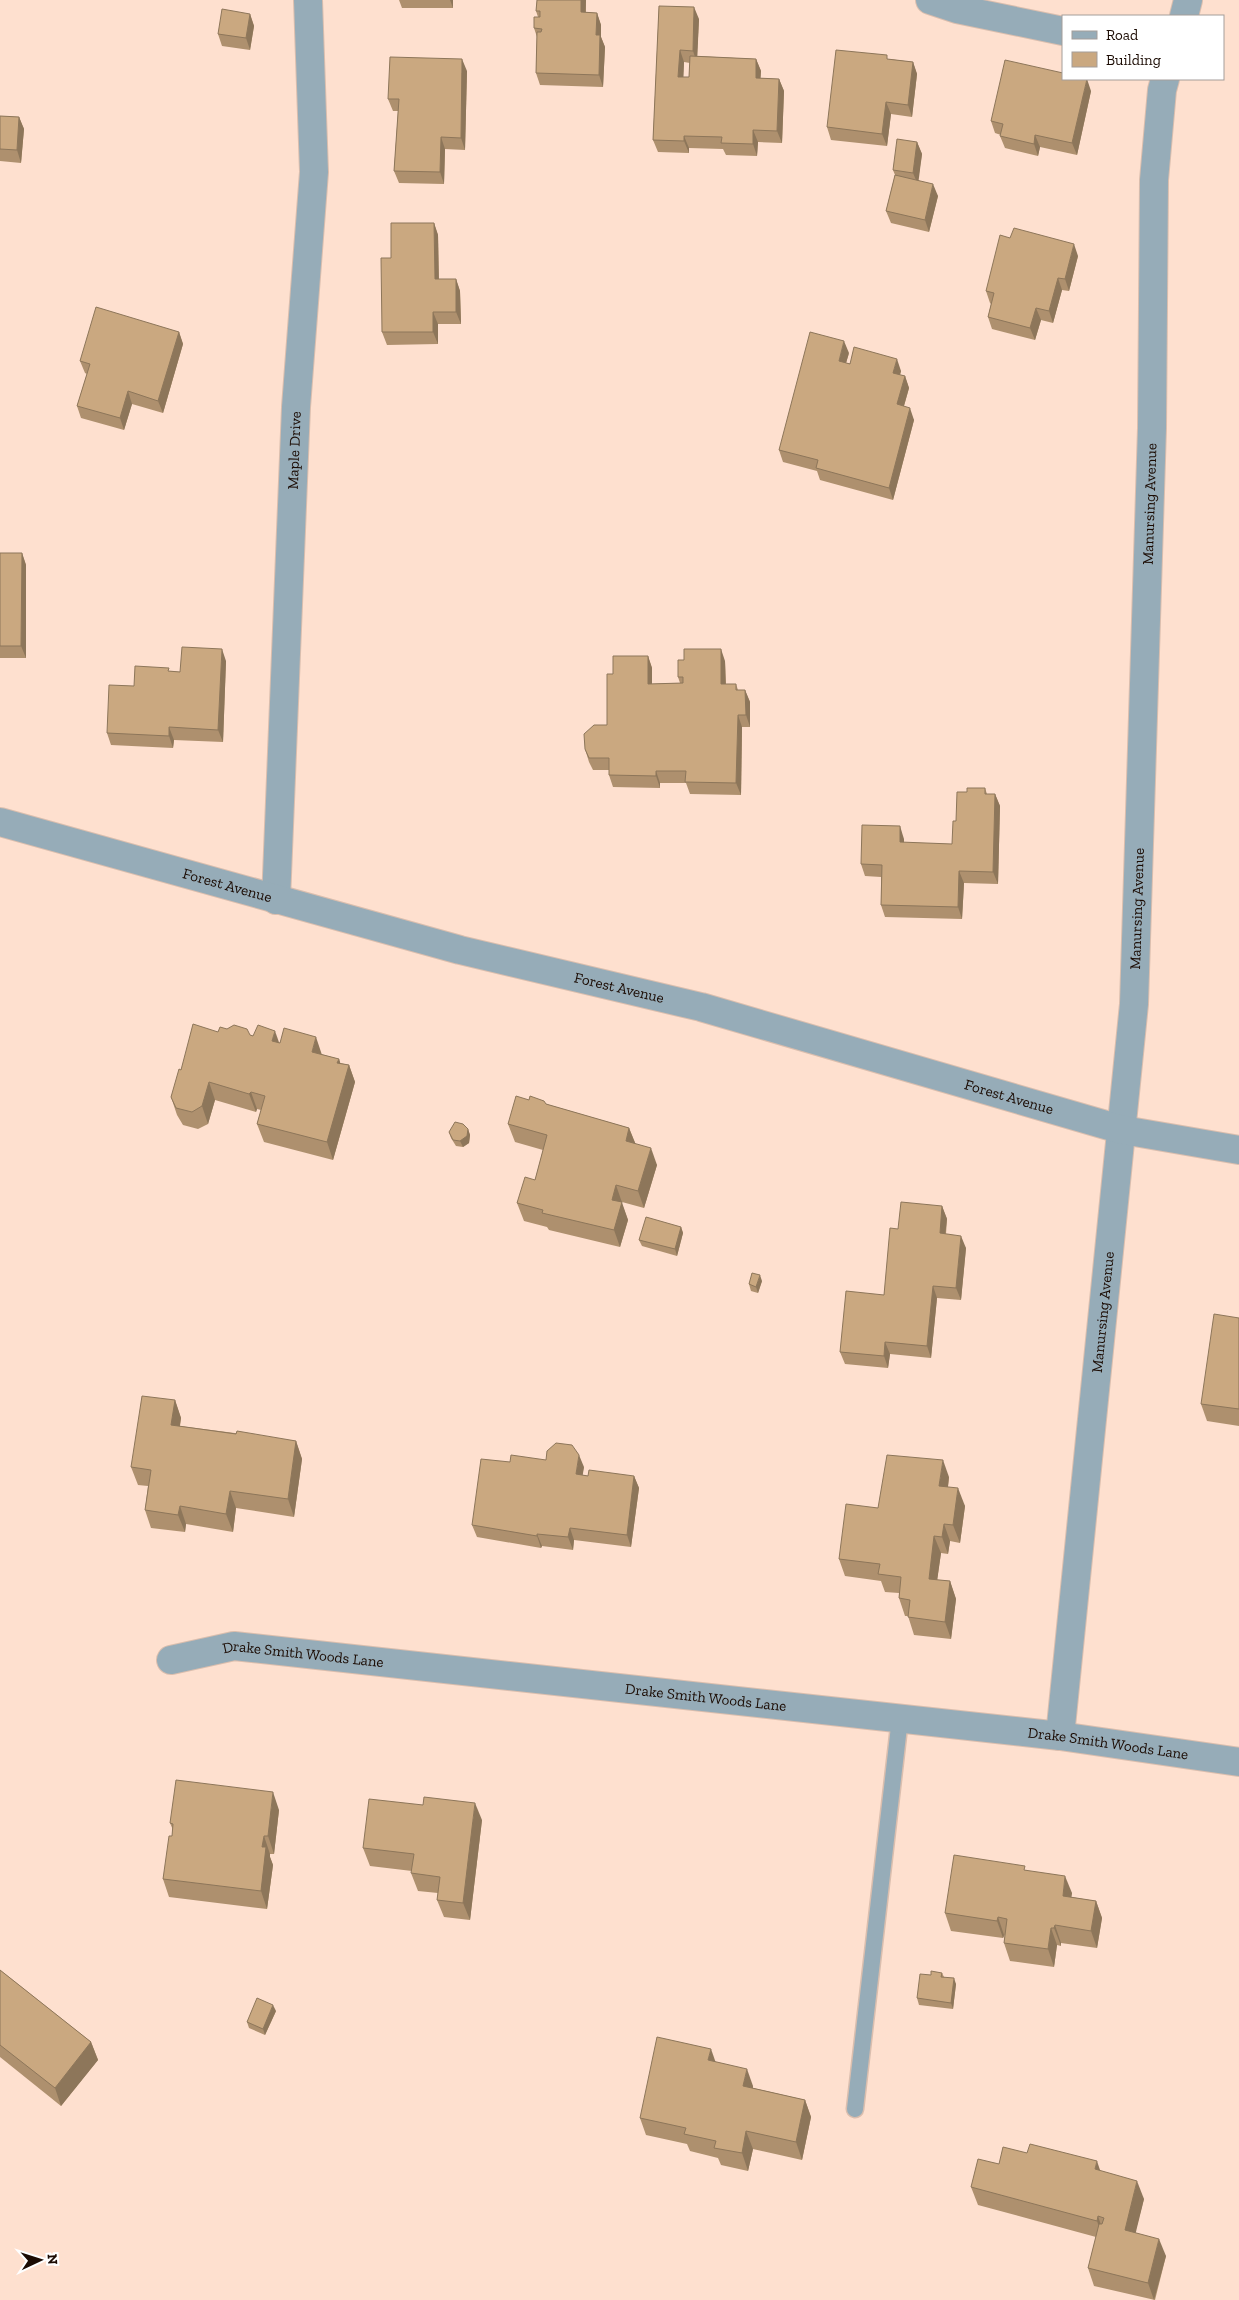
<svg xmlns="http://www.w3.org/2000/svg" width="1239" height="2300" font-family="'Zilla Slab',serif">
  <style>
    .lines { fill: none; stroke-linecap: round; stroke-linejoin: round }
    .service-casing { stroke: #dabeae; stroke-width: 19 }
    .minor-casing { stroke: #dabeae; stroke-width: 30 }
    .tertiary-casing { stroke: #dabeae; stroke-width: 30 }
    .service { stroke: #96acb8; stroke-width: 16 }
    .minor { stroke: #96acb8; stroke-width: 28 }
    .tertiary { stroke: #96acb8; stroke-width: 28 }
    .wall { fill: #ae906e; fill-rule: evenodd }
    .shaded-wall { fill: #8d765a }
    .building { fill: #caa880; stroke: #8d765a }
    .labels { text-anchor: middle; stroke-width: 4; stroke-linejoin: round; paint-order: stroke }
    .street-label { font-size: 15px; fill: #1b0b03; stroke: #fff }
  </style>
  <rect width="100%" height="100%" fill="#fee0cf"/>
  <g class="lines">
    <g class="service-casing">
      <polyline id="service" points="855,2109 900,1718"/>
    </g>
    <g class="minor-casing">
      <g id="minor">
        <polyline points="930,0 957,9 1063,31"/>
        <polyline points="1184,16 1188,0"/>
        <path id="s1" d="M 276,900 L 296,407 L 314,172 L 308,0"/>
        <path id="s2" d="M 171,1660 L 234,1646 L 1060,1736 L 1239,1762"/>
        <path id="s3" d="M 1060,1736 L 1134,1004 L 1152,428 L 1154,180 L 1162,90 L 1165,79"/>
      </g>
    </g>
    <g class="tertiary-casing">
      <g id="tertiary">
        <path id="s4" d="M 0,822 L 460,950 L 701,1007 L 1123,1130 L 1239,1150"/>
      </g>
    </g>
    <use href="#service" class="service"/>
    <use href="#minor" class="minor"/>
    <use href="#tertiary" class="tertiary"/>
  </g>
  <g class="wall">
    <polygon points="399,0 453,0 453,8 402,8"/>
    <polygon points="537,0 586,0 586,12 597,13 601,25 601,37 605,47 603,87 540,85 536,73 537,37 534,28 538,17 536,11"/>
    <path d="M 659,6 L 699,19 L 697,56 L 756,59 L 761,71 L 760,78 L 779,79 L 784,91 L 782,143 L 758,142 L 757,156 L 726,155 L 723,149 L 689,148 L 689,153 L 658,152 L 653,140 ZM 684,62 L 690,63 L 689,77 L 683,77 Z"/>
    <polygon points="250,14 254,26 250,50 222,46 218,34"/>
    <polygon points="889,59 913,62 917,74 912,117 891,114 887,146 831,140 827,127"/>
    <polygon points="467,71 465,150 445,149 444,184 399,183 394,171 398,111 393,111 388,99"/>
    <polygon points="1091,91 1077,155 1040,147 1038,156 1005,148 1000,136 1001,135 995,133 991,121"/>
    <polygon points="0,116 19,117 24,129 21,163 0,161"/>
    <polygon points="917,142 922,154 918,180 938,196 929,232 891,223 886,211 895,175 893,170"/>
    <polygon points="434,223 438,235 439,279 456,279 460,291 461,324 438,324 438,344 387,345 382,332 391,258"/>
    <polygon points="1078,256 1069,291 1062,290 1053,323 1041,320 1035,340 992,329 988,317 991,304 990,303 986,291"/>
    <polygon points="179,332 183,344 163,413 132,404 124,430 81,418 77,406 87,374 85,373 80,361"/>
    <polygon points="849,353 846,363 901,371 900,375 905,376 909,388 904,406 914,420 893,500 820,480 817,471 783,462 779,450"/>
    <polygon points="0,553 22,553 26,565 26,658 0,658"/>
    <polygon points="648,656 652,668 652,684 680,683 678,677 725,661 726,684 736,684 738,690 745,690 750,702 750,727 742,727 741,795 690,794 686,783 660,783 660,788 613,787 609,775 609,770 593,770 589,762 585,749 607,725 613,674"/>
    <polygon points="226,661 223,742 174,740 173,748 111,745 107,733 134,686 170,671 180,672"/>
    <polygon points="985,788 987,794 995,794 1000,806 998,884 964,883 962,919 885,917 881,905 881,877 865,876 861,864 904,839 904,843 952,844 956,821 967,792"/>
    <polygon points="227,1029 339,1059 340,1063 349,1065 355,1082 333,1160 264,1142 257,1124 261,1110 257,1109 256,1112 215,1100 208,1124 198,1129 183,1125 177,1115 171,1097 181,1070 218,1032"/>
    <polygon points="529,1100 546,1104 629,1128 635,1143 657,1165 644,1208 622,1202 622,1204 628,1220 620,1247 549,1230 547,1227 524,1221 517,1203 535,1180 543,1150 515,1142 508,1124"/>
    <polygon points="468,1129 470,1135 469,1143 463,1147 456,1146 451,1138 449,1132"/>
    <polygon points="942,1206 947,1219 946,1234 966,1248 961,1300 937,1298 931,1358 890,1354 888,1368 845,1364 840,1352 884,1295 898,1229"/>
    <polygon points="681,1227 683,1233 677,1256 642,1246 639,1240"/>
    <polygon points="762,1281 758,1293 751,1291 749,1284"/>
    <polygon points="1239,1318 1239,1426 1207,1421 1201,1404"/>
    <polygon points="175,1400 181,1418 180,1426 296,1441 302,1459 294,1517 236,1508 233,1532 186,1524 185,1532 151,1528 145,1510 148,1486 138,1485 131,1467"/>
    <polygon points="584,1467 582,1475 588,1476 634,1476 639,1488 631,1547 574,1540 573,1550 542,1546 541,1548 477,1537 472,1525"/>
    <polygon points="949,1477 948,1487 965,1506 960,1543 950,1541 948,1554 941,1553 937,1580 950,1581 956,1599 951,1639 914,1635 908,1616 905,1616 899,1598 899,1593 885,1592 881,1581 845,1576 839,1559 878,1508"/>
    <polygon points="279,1810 274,1854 270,1854 270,1857 273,1865 267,1909 169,1897 163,1879 172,1836 173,1830 170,1823"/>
    <polygon points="482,1820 470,1920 444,1917 437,1900 438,1893 418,1891 411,1873 412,1871 370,1866 363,1848"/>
    <polygon points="1026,1870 1072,1893 1071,1897 1096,1901 1102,1918 1097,1948 1061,1943 1061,1946 1057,1945 1054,1967 1010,1961 1004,1943 1005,1935 1003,1938 951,1931 945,1913"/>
    <polygon points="0,1970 91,2042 98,2060 61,2106 0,2057"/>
    <polygon points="942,1973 944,1977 956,1984 953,2009 919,2005 917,1998 931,1975"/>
    <polygon points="276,2011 265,2035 249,2028 247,2022"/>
    <polygon points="716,2062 753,2086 753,2088 805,2100 811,2117 802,2160 753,2149 748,2171 721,2165 718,2158 690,2151 687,2144 646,2135 640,2118"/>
    <polygon points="999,2164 1101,2171 1144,2199 1135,2233 1166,2256 1155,2300 1094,2286 1088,2268 1096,2237 978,2205 971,2187"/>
  </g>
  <g class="shaded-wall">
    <polygon points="450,0 453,0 453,8"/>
    <polygon points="581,0 586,0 585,24 581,12"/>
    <polygon points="694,7 699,19 697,63 693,51"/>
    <polygon points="597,13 601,25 601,37 605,47 603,87 599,75 596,35"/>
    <polygon points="250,14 254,26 250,50 246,38"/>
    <polygon points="680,50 684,62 683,89 678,77"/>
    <polygon points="462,59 467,71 465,150 461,138"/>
    <polygon points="756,59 761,71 760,90 756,78"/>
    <polygon points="913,62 917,74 912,117 908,105"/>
    <polygon points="779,79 784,91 782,143 777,131"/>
    <polygon points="1087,79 1091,91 1077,155 1072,143"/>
    <polygon points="886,102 891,114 887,146 882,134"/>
    <polygon points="19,117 24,129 21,163 17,150"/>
    <polygon points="753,130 758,142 757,156 753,144"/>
    <polygon points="1035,135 1040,147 1038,156 1034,144"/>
    <polygon points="684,136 689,148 689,153 684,141"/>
    <polygon points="441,137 445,149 444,184 440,172"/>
    <polygon points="917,142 922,154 918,185 913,173"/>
    <polygon points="933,184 938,196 929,232 925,220"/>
    <polygon points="434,223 438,235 439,291 435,279"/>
    <polygon points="1074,244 1078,256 1069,291 1065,279"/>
    <polygon points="1058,278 1062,290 1053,323 1049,311"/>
    <polygon points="456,279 460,291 461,324 456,312"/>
    <polygon points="1036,308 1041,320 1035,340 1030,328"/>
    <polygon points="433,312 438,324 438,344 433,332"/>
    <polygon points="179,332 183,344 163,413 158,401"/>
    <polygon points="844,341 849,353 843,373 839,361"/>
    <polygon points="897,359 901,371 897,385 893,373"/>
    <polygon points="905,376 909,388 901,416 897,404"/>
    <polygon points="128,391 132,404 124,430 120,418"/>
    <polygon points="910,408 914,420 893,500 889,488"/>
    <polygon points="22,553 26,565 26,658 21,646"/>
    <polygon points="222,649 226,661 223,742 218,730"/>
    <polygon points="721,649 725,661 726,696 721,684"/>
    <polygon points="648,656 652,668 652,696 648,684"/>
    <polygon points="745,690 750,702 750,727 746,715"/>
    <polygon points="738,715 742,727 741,795 736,783"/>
    <polygon points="169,727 174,740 173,748 169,736"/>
    <polygon points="656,771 660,783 660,788 656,776"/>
    <polygon points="995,794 1000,806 998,884 993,872"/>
    <polygon points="900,826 904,839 904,854 900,842"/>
    <polygon points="959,871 964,883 962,919 958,907"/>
    <polygon points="275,1031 281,1048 272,1041"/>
    <polygon points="316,1037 322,1055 312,1052"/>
    <polygon points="339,1059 345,1077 349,1065 355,1082 333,1160 327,1142 337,1063"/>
    <polygon points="209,1082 215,1100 208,1124 202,1106"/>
    <polygon points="251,1092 257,1109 256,1112 249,1094"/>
    <polygon points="629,1128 636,1145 626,1141"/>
    <polygon points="468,1129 470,1135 469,1143 463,1147 460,1141"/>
    <polygon points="651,1148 657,1165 644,1208 638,1191"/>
    <polygon points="616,1185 628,1220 620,1247 614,1230 612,1200"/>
    <polygon points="942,1206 947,1219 944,1245 940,1233"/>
    <polygon points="681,1227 683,1233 677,1256 675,1249"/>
    <polygon points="961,1236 966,1248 961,1300 956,1288"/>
    <polygon points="760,1275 762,1281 758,1293 756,1287"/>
    <polygon points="933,1286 937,1298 931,1358 927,1346"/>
    <polygon points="885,1342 890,1354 888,1368 884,1356"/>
    <polygon points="175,1400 181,1418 177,1443 171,1425"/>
    <polygon points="296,1441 302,1459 294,1517 288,1499"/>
    <polygon points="579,1455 584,1467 581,1486 576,1474"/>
    <polygon points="943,1460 949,1477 946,1503 939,1486"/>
    <polygon points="634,1476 639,1488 631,1547 627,1535"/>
    <polygon points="958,1488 965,1506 960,1543 953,1525"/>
    <polygon points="230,1491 236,1508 233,1532 226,1514"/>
    <polygon points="180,1506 186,1524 185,1532 178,1515"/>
    <polygon points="944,1524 950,1541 948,1554 942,1537"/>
    <polygon points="570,1528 574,1540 573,1550 568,1537"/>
    <polygon points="537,1534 542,1546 541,1548 537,1536"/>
    <polygon points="934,1536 941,1553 935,1596 929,1579"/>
    <polygon points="950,1581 956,1599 951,1639 945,1622"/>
    <polygon points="273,1792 279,1810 274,1854 268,1836"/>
    <polygon points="475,1803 482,1820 470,1920 463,1903"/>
    <polygon points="264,1836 270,1854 270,1857 273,1865 267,1909 261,1891 262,1847"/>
    <polygon points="1065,1876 1072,1893 1069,1914 1063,1896"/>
    <polygon points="1096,1901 1102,1918 1097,1948 1091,1931"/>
    <polygon points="998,1917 1004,1935 1003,1938 997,1921"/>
    <polygon points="1055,1925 1061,1943 1061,1946 1054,1928"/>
    <polygon points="1051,1928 1057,1945 1054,1967 1048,1949"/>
    <polygon points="954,1978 956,1984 953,2009 951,2003"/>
    <polygon points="273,2005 276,2011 265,2035 263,2029"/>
    <polygon points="91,2042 98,2060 61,2106 55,2088"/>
    <polygon points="711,2049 717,2066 708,2060"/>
    <polygon points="747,2069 753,2086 750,2103 743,2086"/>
    <polygon points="805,2100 811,2117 802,2160 796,2142"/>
    <polygon points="746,2131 753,2149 748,2171 742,2153"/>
    <polygon points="1097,2161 1103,2179 1095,2169"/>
    <polygon points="1137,2181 1144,2199 1132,2248 1125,2230"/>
    <polygon points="1098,2216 1104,2234 1103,2239 1097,2221"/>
    <polygon points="1159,2239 1166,2256 1154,2300 1148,2283"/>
  </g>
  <g class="building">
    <polygon points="537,0 581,0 581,12 597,13 596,35 600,35 599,75 536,73 537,32 541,32 542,29 534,28 534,17 540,17 540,11 536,11"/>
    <polygon points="659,6 694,7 693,51 680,50 678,77 689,77 690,56 756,59 756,78 779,79 777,131 753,130 753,144 721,143 722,137 684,136 684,141 653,140"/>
    <polygon points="222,9 250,14 246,38 218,34"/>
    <polygon points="836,50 887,55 887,59 913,62 908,105 886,102 882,134 827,127"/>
    <polygon points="390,57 462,59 461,138 441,137 440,172 394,171 399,99 388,99"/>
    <polygon points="1005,60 1063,73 1063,79 1087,79 1072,143 1035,135 1034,144 1000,136 1003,124 991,121"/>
    <polygon points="0,116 19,117 17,150 0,149"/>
    <polygon points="897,139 917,142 913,173 893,170"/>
    <polygon points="895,175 933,184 925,220 886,211"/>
    <polygon points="391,223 434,223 435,279 456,279 456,312 433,312 433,332 382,332 381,258 391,258"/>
    <polygon points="1014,228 1074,244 1065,279 1058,278 1049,311 1036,308 1030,328 988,317 994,293 986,291 1000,235 1010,238"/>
    <polygon points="96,307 179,332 158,401 128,391 120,418 77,406 90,364 80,361"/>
    <polygon points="810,332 844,341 839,361 850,364 854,347 897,359 893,373 905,376 897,404 910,408 889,488 816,468 818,460 779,450"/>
    <polygon points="0,553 22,553 21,646 0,646"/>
    <polygon points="182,647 222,649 218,730 169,727 169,736 107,733 109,685 134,686 135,666 169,668 168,671 180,672"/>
    <polygon points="684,649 721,649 721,684 736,684 736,690 745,690 746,715 738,715 736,783 685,782 686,771 656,771 656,776 609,775 609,758 589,758 585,749 584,734 594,725 607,725 607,674 613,674 613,656 648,656 648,684 683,683 683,677 678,677 678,660 684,660"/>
    <polygon points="967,788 985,788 985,794 995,794 993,872 959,871 958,907 881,905 882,865 861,864 862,825 900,826 900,842 952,844 953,821 956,821 957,792 967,792"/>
    <polygon points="193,1024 218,1032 220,1027 227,1029 234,1025 247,1029 250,1035 253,1036 258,1025 275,1031 272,1041 280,1043 284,1028 316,1037 312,1052 339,1059 337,1063 349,1065 327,1142 257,1124 265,1096 251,1092 249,1094 209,1082 202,1106 192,1112 176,1108 171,1097 179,1069 181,1070"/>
    <polygon points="516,1096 529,1100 530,1096 544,1101 546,1104 629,1128 626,1141 651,1148 638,1191 616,1185 612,1200 622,1202 614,1230 542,1213 543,1210 517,1203 525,1177 535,1180 547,1135 508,1124"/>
    <polygon points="455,1122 463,1124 468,1129 467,1136 460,1141 453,1140 449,1132"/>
    <polygon points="901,1202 942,1206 940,1233 961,1236 956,1288 933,1286 927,1346 885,1342 884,1356 840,1352 846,1291 884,1295 890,1228 898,1229"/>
    <polygon points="646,1217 681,1227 675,1249 639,1240"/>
    <polygon points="752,1273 760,1275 756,1287 749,1284"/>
    <polygon points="1214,1314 1239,1318 1239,1409 1201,1404"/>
    <polygon points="142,1396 175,1400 171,1425 236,1434 237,1431 296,1441 288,1499 230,1491 226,1514 180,1506 178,1515 145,1510 151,1470 131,1467"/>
    <polygon points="556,1443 572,1445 579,1455 576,1474 588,1476 589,1470 634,1476 627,1535 570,1528 568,1537 537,1534 537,1536 472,1525 481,1459 510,1462 511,1455 546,1460 547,1451"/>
    <polygon points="887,1455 943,1460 939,1486 958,1488 953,1525 944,1524 942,1537 934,1536 929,1579 950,1581 945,1622 908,1617 910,1600 899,1598 901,1577 878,1574 880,1564 839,1559 846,1504 878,1508"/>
    <polygon points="176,1780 273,1792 268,1836 264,1836 262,1847 266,1847 261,1891 163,1879 169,1836 172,1836 173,1824 170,1823"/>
    <polygon points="424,1797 475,1803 463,1903 437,1900 440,1877 411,1873 414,1854 363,1848 369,1799 423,1805"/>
    <polygon points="954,1855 1025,1866 1024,1870 1065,1876 1063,1896 1096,1901 1091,1931 1055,1925 1054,1928 1051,1928 1048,1949 1004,1943 1007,1919 998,1917 997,1921 945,1913"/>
    <polygon points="0,1970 91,2042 55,2088 0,2045"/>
    <polygon points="931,1971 942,1973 941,1977 954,1978 951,2003 917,1998 920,1974 931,1975"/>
    <polygon points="257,1998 273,2005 263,2029 247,2022"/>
    <polygon points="657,2037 711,2049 708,2060 747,2069 743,2086 805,2100 796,2142 746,2131 742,2153 714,2148 716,2141 684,2134 686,2128 640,2118"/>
    <polygon points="1030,2144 1097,2161 1095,2169 1137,2181 1125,2230 1159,2239 1148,2283 1088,2268 1099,2224 1102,2224 1104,2218 1098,2216 1097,2221 971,2187 978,2159 999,2164 1003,2147 1027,2153"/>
  </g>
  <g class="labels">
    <g class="street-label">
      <text dy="5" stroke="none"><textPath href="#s1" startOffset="450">Maple Drive</textPath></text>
      <text dy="5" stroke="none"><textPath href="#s3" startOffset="1236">Manursing Avenue</textPath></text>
      <text dy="5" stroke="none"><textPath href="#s4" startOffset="236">Forest Avenue</textPath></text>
      <text dy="5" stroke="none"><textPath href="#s3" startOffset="831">Manursing Avenue</textPath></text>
      <text dy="5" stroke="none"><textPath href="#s4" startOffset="641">Forest Avenue</textPath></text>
      <text dy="5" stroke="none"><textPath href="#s4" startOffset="1046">Forest Avenue</textPath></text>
      <text dy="5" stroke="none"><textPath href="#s3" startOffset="426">Manursing Avenue</textPath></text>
      <text dy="5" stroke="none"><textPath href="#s2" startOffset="134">Drake Smith Woods Lane</textPath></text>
      <text dy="5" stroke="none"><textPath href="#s2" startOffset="539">Drake Smith Woods Lane</textPath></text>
      <text dy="5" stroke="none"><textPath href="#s2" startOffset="944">Drake Smith Woods Lane</textPath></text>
    </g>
  </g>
  <rect x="1062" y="15" width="162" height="65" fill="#ffffff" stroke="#a49d9a"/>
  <rect x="1072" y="31" width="25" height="8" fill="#96acb8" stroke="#a49d9a"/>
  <text x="1106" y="40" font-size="15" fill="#1b0b03">Road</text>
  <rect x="1072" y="52" width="25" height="15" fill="#caa880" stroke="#a49d9a"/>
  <text x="1106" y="65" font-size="15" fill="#1b0b03">Building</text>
  <g transform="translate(40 2260) rotate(86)" stroke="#ffffff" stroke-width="4" paint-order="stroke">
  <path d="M0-4L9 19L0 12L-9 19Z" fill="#1b0b03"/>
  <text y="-8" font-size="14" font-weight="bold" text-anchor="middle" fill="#1b0b03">N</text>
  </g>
</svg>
